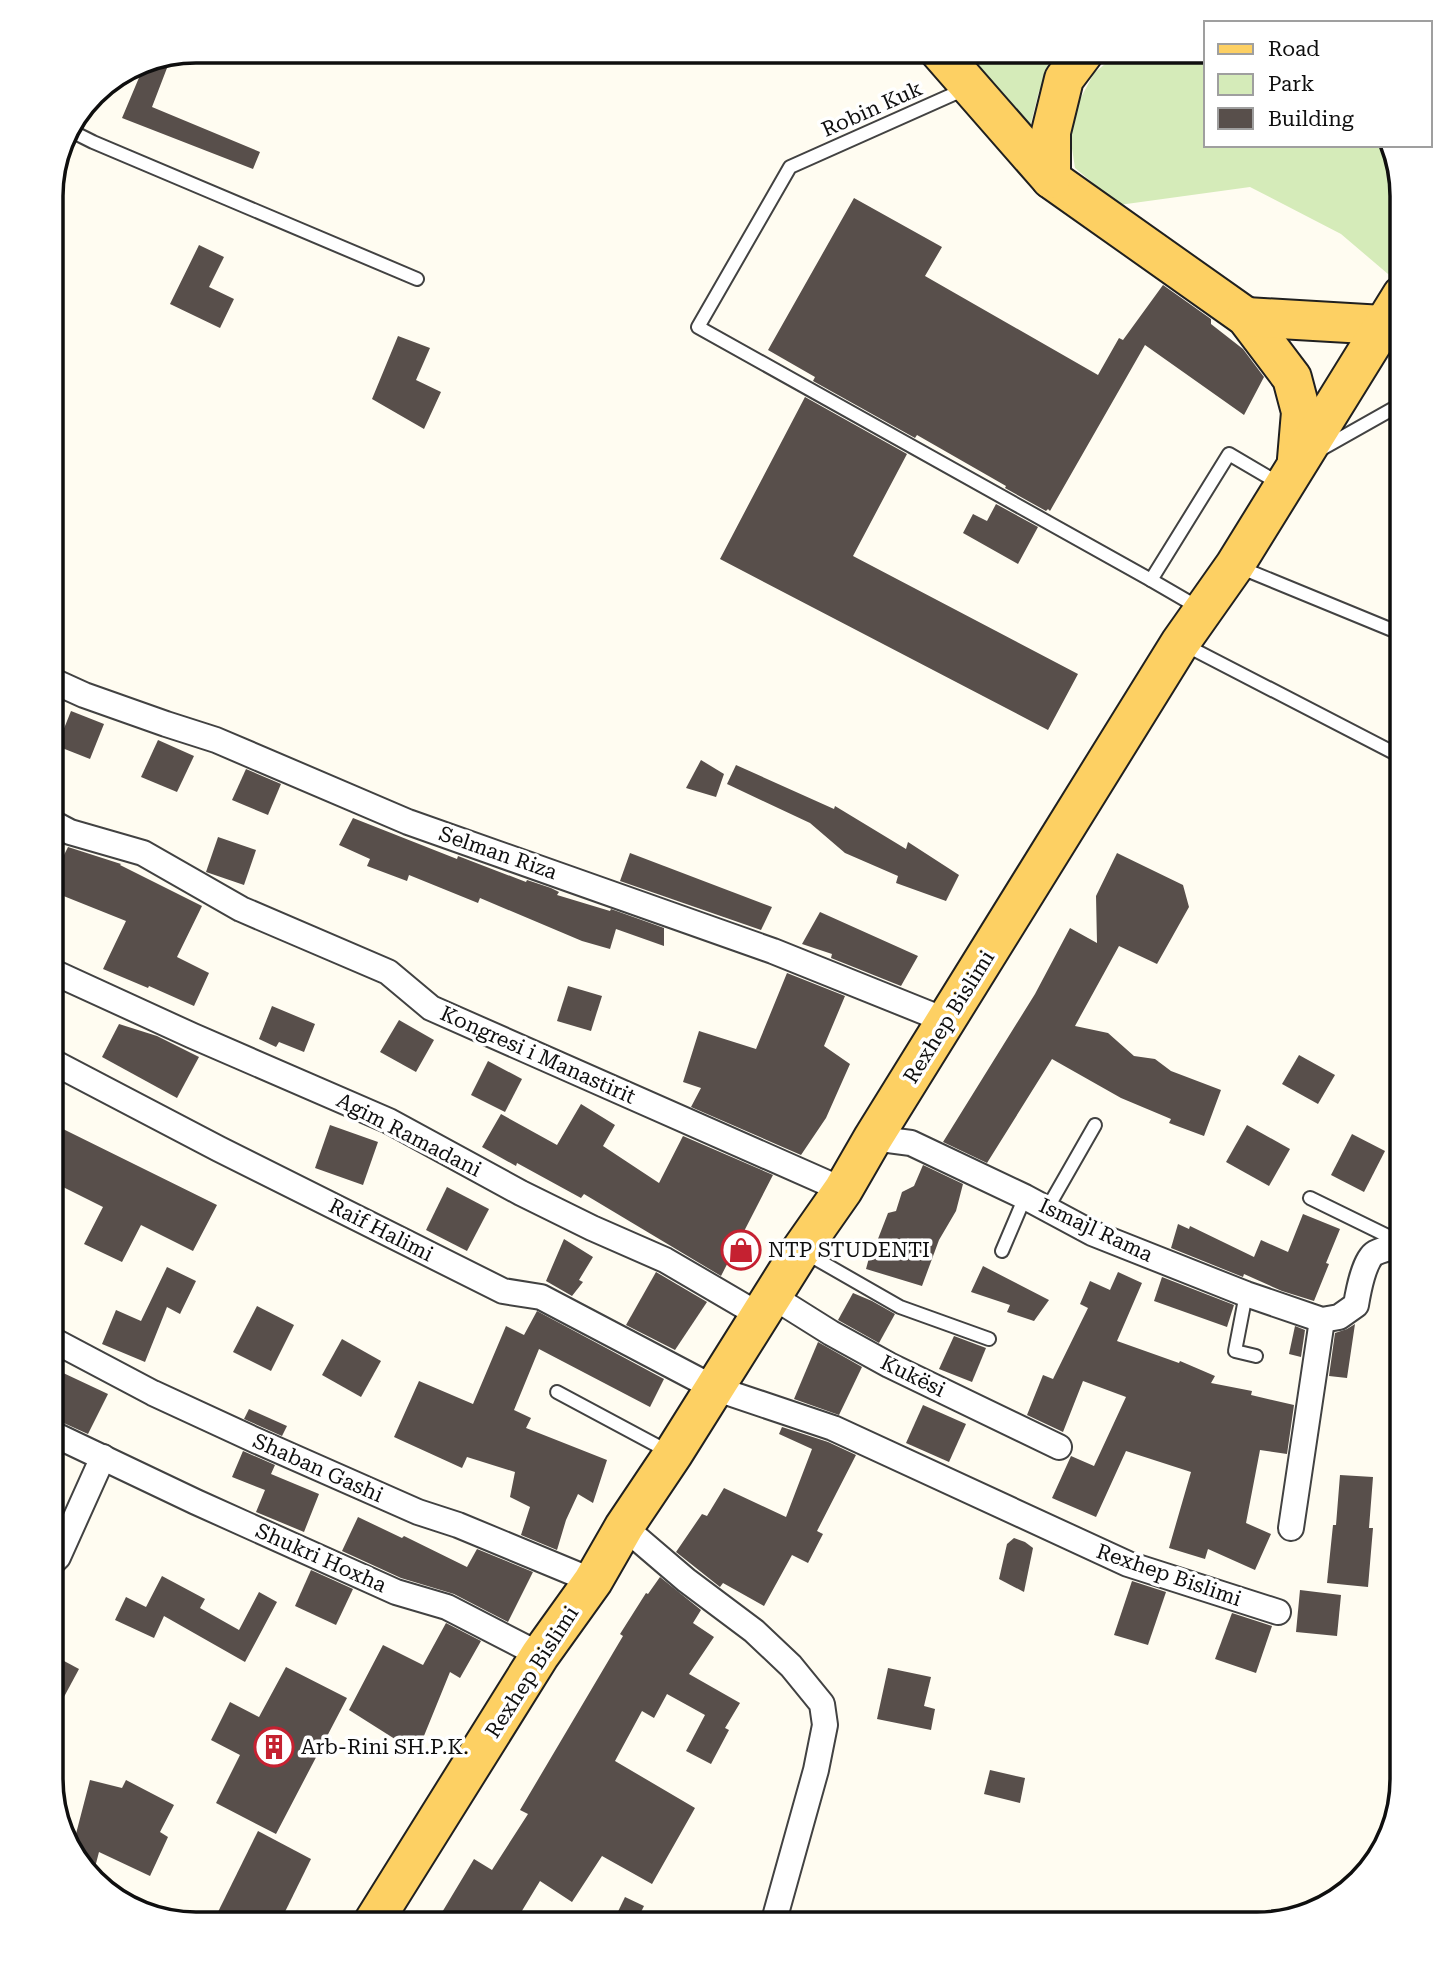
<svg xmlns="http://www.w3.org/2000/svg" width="1453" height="1975" font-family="'Roboto Serif',serif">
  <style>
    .green { fill: #d5ebb9 }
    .building { fill: #584f4b }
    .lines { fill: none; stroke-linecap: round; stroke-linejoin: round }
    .lane-casing { stroke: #424242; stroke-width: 16 }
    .street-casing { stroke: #424242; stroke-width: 28 }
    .primary-casing { stroke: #202020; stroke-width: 42 }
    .lane { stroke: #fff; stroke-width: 12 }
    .street { stroke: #fff; stroke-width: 24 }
    .primary { stroke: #fdd063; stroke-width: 38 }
    .labels { text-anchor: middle; stroke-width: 7; stroke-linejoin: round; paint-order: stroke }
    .street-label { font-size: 21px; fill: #0f0f0f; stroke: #fff }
    .poi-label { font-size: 21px; fill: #0f0f0f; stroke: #fff; text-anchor: start }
    .rim { fill: none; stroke: #0f0f0f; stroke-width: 3.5 }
  </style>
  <rect width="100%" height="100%" fill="#fffcf1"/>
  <g class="green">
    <polygon points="967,51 1072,51 1039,91 1029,131"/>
    <polygon points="1121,51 1206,51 1206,145 1389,145 1402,196 1402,262 1388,274 1341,234 1250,187 1119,205 1075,168 1068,122 1094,73"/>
  </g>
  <g class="building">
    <polygon points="172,55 152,107 260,152 253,169 122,118 146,61"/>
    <polygon points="854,198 942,247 925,276 1098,375 1119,338 1123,340 1163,285 1211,319 1211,324 1243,349 1264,377 1244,415 1145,345 1050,511 1048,509 1046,511 1005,488 1006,486 917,435 915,438 813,381 815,377 768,350"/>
    <polygon points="199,245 224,257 209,287 234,299 220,328 170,304"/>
    <polygon points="398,336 430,348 416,380 441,392 424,429 372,399"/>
    <polygon points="805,397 907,454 853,556 1078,674 1048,730 720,559"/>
    <polygon points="996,504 1038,527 1018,564 963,533 973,514 987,521"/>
    <polygon points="71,711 104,724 90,759 57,746"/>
    <polygon points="158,740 194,756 177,792 141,777"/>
    <polygon points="701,760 724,774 716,797 686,788"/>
    <polygon points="736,765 834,809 835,806 906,849 908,842 959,875 946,901 896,883 898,876 845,853 810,823 727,784"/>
    <polygon points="246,769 281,784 268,815 232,800"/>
    <polygon points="353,818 457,859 458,856 526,882 527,880 551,888 559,892 557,895 610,911 611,909 664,928 664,946 616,929 610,949 582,941 480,898 478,903 409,875 407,881 367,866 370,859 339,845"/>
    <polygon points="218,837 256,850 244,885 206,872"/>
    <polygon points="68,847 121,864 120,865 202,906 177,957 209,973 194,1006 149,986 148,988 103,969 126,921 51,891 51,881"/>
    <polygon points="630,853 772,907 761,930 620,881"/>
    <polygon points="1117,853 1183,885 1189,907 1157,964 1119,946 1075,1026 1108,1033 1134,1056 1155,1059 1171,1071 1221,1090 1204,1136 1169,1123 1171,1119 1121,1098 1052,1059 987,1163 943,1142 1035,994 1070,928 1097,943 1096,896"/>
    <polygon points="820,912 918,956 901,986 831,958 832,954 802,944"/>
    <polygon points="787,973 845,996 824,1046 850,1064 826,1118 801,1155 691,1107 701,1088 683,1082 699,1031 756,1049"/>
    <polygon points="568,986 602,996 591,1031 557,1021"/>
    <polygon points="272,1006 315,1024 304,1052 279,1042 276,1047 259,1039"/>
    <polygon points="399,1020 434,1040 416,1072 380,1052"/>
    <polygon points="119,1024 157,1036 199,1057 177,1098 102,1057"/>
    <polygon points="1299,1055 1335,1075 1318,1104 1282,1084"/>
    <polygon points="488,1061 522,1079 505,1112 471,1095"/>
    <polygon points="581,1104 615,1125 603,1146 659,1183 683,1136 773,1175 721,1276 584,1194 581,1198 517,1163 516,1166 482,1147 501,1114 557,1145"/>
    <polygon points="330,1125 378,1142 363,1185 315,1168"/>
    <polygon points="1247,1125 1290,1149 1269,1186 1226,1162"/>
    <polygon points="61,1128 217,1205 193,1251 141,1225 122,1262 84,1244 103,1207 51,1181 51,1148"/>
    <polygon points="1352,1134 1385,1151 1364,1192 1331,1175"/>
    <polygon points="923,1165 963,1184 956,1211 939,1240 922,1286 866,1269 873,1243 876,1244 888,1213 896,1211 902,1192 914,1186"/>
    <polygon points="447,1187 489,1209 467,1251 426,1230"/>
    <polygon points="1303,1214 1340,1229 1326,1263 1329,1264 1314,1301 1282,1291 1244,1274 1243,1277 1171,1248 1178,1224 1189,1229 1190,1226 1254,1257 1261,1240 1288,1252"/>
    <polygon points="564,1239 593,1257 579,1280 583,1282 572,1296 546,1281"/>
    <polygon points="983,1266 1049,1300 1034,1321 1007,1312 1010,1305 971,1292"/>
    <polygon points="167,1267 196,1281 180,1314 167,1307 145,1362 102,1344 116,1310 141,1321"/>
    <polygon points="656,1272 707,1302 675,1350 626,1325"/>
    <polygon points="1118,1272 1142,1283 1117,1341 1179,1363 1180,1361 1215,1376 1211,1383 1252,1391 1251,1395 1294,1405 1287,1454 1260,1450 1246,1523 1271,1534 1255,1570 1208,1549 1205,1559 1169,1548 1191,1472 1126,1451 1096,1517 1052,1498 1071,1456 1094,1466 1126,1397 1083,1381 1063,1432 1027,1415 1043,1375 1053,1379 1088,1308 1080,1304 1090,1281 1110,1290"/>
    <polygon points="1162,1277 1234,1305 1227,1327 1154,1301"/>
    <polygon points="853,1293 872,1301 895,1314 879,1343 838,1320"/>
    <polygon points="257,1306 294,1325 271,1371 233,1352"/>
    <polygon points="537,1311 664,1379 650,1407 539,1349 514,1410 531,1418 526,1428 607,1460 593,1503 578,1494 566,1520 557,1550 521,1535 530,1507 510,1497 515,1472 467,1457 462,1468 394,1437 419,1381 473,1404 506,1326 524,1335"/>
    <polygon points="1355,1324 1347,1378 1329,1376 1335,1333 1347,1329"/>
    <polygon points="1295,1326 1305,1330 1301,1357 1289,1354"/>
    <polygon points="954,1336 986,1348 972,1382 939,1369"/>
    <polygon points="342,1339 381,1361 361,1397 322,1375"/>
    <polygon points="818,1342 862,1367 839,1415 794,1399"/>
    <polygon points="59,1371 108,1394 88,1434 57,1420 51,1418 51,1386"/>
    <polygon points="923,1405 966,1424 949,1462 906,1443"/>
    <polygon points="249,1409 287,1426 282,1436 244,1419"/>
    <polygon points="782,1427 828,1442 856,1455 817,1531 823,1534 808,1563 792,1555 764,1606 723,1583 720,1587 676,1552 702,1514 707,1516 724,1488 786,1517 812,1449 779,1434"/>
    <polygon points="243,1451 275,1465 271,1474 319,1494 304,1532 256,1512 265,1490 232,1477"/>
    <polygon points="1340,1475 1373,1477 1369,1528 1373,1528 1368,1587 1327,1583 1333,1525 1336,1525"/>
    <polygon points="358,1517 402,1538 404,1536 467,1567 477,1549 533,1572 508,1622 454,1594 401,1578 342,1551"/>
    <polygon points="1014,1538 1025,1542 1033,1548 1024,1592 999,1579 1007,1544"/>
    <polygon points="311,1570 353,1589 336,1625 295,1606"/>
    <polygon points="162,1576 205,1599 200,1608 239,1630 259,1592 277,1602 245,1662 164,1616 154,1638 115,1620 126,1597 146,1607"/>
    <polygon points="660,1577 701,1610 693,1623 714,1637 689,1674 740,1703 725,1728 729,1730 711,1764 686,1751 705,1715 667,1694 654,1718 642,1711 615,1761 695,1808 652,1884 602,1856 572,1902 540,1881 514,1924 435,1924 474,1859 492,1870 528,1814 520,1810 623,1636 620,1634 646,1593 648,1594"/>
    <polygon points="1132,1581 1166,1592 1148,1645 1114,1635"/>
    <polygon points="1300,1590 1341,1595 1337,1636 1296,1632"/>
    <polygon points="1232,1613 1272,1626 1256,1673 1215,1659"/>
    <polygon points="446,1623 481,1641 460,1678 450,1672 417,1753 349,1710 383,1645 423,1665"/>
    <polygon points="51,1654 79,1669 51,1721"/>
    <polygon points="286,1667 347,1698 276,1834 216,1803 240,1755 211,1740 230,1702 259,1717"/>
    <polygon points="888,1668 931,1677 924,1706 935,1709 931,1730 877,1719"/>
    <polygon points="990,1770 1025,1778 1020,1803 984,1794"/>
    <polygon points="90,1780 122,1788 126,1780 174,1805 160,1832 168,1837 150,1876 99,1852 93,1875 71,1853"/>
    <polygon points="258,1831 311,1859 279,1924 212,1924"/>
    <polygon points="625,1897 644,1906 635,1924 612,1924"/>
  </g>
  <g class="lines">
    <g class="lane-casing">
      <g id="lane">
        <polyline points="965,89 790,167 698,327 1151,580"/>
        <polyline points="67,129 93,142 417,279"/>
        <polyline points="1318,451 1396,407 1402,407"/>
        <polyline points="1239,567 1402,634"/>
        <polyline points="1201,609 1151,580 1229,454 1280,484"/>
        <polyline points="1185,645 1402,757"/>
        <polyline points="1310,1198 1402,1243"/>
        <polyline points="1047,1209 1095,1125"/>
        <polyline points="1002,1251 1025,1197"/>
        <polyline points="804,1252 900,1307 989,1339"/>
        <polyline points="1246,1294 1235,1351 1256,1356"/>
        <polyline points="557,1392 669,1452"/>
      </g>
    </g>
    <g class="street-casing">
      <g id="street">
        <polyline points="51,680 84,695 166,724 216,740 408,822 773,951 947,1021"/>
        <polyline points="51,822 70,832 143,853 241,909 388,972 431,1008 843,1190"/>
        <polyline points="51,971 193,1036 389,1121 521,1193 592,1228 665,1260 759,1315"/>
        <polyline points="51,1061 219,1149 503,1291 541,1297 714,1388 833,1428 1128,1564 1278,1612"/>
        <path d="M 873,1138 L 911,1143 L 1025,1197 L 1092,1233 L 1246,1294 L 1322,1320 L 1339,1317 L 1356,1305 C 1358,1293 1364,1259 1375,1253 C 1383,1249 1394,1247 1402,1245"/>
        <polyline points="772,1296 831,1333 889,1365 1059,1447"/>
        <polyline points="51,1339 153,1393 257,1441 418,1512 458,1525 593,1581"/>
        <polyline points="51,1433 196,1502 396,1592 447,1607 540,1655"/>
        <polyline points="624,1527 686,1580 754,1631 791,1666 822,1704 825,1725 816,1770 773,1924"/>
        <polyline points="1291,1528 1322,1320"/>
        <polyline points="51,1564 58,1557 103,1457"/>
      </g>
    </g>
    <g class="primary-casing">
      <g id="primary">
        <polyline points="939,51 1051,179 1246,317 1292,378 1301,412 1297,459"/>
        <polyline points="1051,179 1051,132 1064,79 1085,51"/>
        <polyline points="1246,317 1383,325"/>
        <polyline points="372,1924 540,1655 593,1581 624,1527 673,1454 801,1250 843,1190 873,1138 1180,643 1235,565 1402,295"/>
      </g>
    </g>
    <use href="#lane" class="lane"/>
    <use href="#street" class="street"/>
    <use href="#primary" class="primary"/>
  </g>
  <defs>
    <g id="shop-ring" transform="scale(2.0125)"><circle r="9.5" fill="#fff" stroke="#c52131" stroke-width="1.5"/><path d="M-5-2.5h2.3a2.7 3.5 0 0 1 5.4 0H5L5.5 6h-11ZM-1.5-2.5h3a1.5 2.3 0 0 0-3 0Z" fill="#c52131"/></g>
    <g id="building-ring" transform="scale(2.0125)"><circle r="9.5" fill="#fff" stroke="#c52131" stroke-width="1.5"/><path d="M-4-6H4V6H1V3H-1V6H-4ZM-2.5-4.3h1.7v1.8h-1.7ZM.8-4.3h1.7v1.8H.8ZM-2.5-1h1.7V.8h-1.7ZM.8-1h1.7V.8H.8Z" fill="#c52131"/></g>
  </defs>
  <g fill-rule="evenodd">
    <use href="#shop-ring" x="741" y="1250"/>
    <use href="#building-ring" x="274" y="1747"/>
  </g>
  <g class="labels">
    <g class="street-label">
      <text transform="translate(872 109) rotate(-24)" y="7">Robin Kuk</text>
      <text transform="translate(498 853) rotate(19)" y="7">Selman Riza</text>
      <text transform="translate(949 1017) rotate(-58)" y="7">Rexhep Bislimi</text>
      <text transform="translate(538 1055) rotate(24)" y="7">Kongresi i Manastirit</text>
      <text transform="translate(409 1135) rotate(27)" y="7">Agim Ramadani</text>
      <text transform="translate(381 1230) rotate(27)" y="7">Raif Halimi</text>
      <text transform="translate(1096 1230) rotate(25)" y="7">Ismajl Rama</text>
      <text transform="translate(913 1376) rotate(26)" y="7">Kukësi</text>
      <text transform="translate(318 1468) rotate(24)" y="7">Shaban Gashi</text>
      <text transform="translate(321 1558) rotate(24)" y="7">Shukri Hoxha</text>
      <text transform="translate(1169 1575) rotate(19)" y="7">Rexhep Bislimi</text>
      <text transform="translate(532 1672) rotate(-57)" y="7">Rexhep Bislimi</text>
    </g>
    <g class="poi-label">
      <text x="768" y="1257">NTP STUDENTI</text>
      <text x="301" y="1754">Arb-Rini SH.P.K.</text>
    </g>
  </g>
  <path d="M0 0H1453V1975H0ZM196 63H1257A133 133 0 0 1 1390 196V1779A133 133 0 0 1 1257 1912H196A133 133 0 0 1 63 1779V196A133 133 0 0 1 196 63Z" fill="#fff" fill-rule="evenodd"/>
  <path class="rim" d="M196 63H1257A133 133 0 0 1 1390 196V1779A133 133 0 0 1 1257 1912H196A133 133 0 0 1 63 1779V196A133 133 0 0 1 196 63Z"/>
  <rect x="1204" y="21" width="228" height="126" fill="#ffffff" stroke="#9f9f9f" stroke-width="2"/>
  <rect x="1218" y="44" width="35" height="10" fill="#fdd063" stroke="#9f9f9f" stroke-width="2"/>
  <text x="1268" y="56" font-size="21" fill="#0f0f0f">Road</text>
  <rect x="1218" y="74" width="35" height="21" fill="#d5ebb9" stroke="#9f9f9f" stroke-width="2"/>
  <text x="1268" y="91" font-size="21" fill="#0f0f0f">Park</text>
  <rect x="1218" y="108" width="35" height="21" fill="#584f4b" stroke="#9f9f9f" stroke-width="2"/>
  <text x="1268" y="126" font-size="21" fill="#0f0f0f">Building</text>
</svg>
